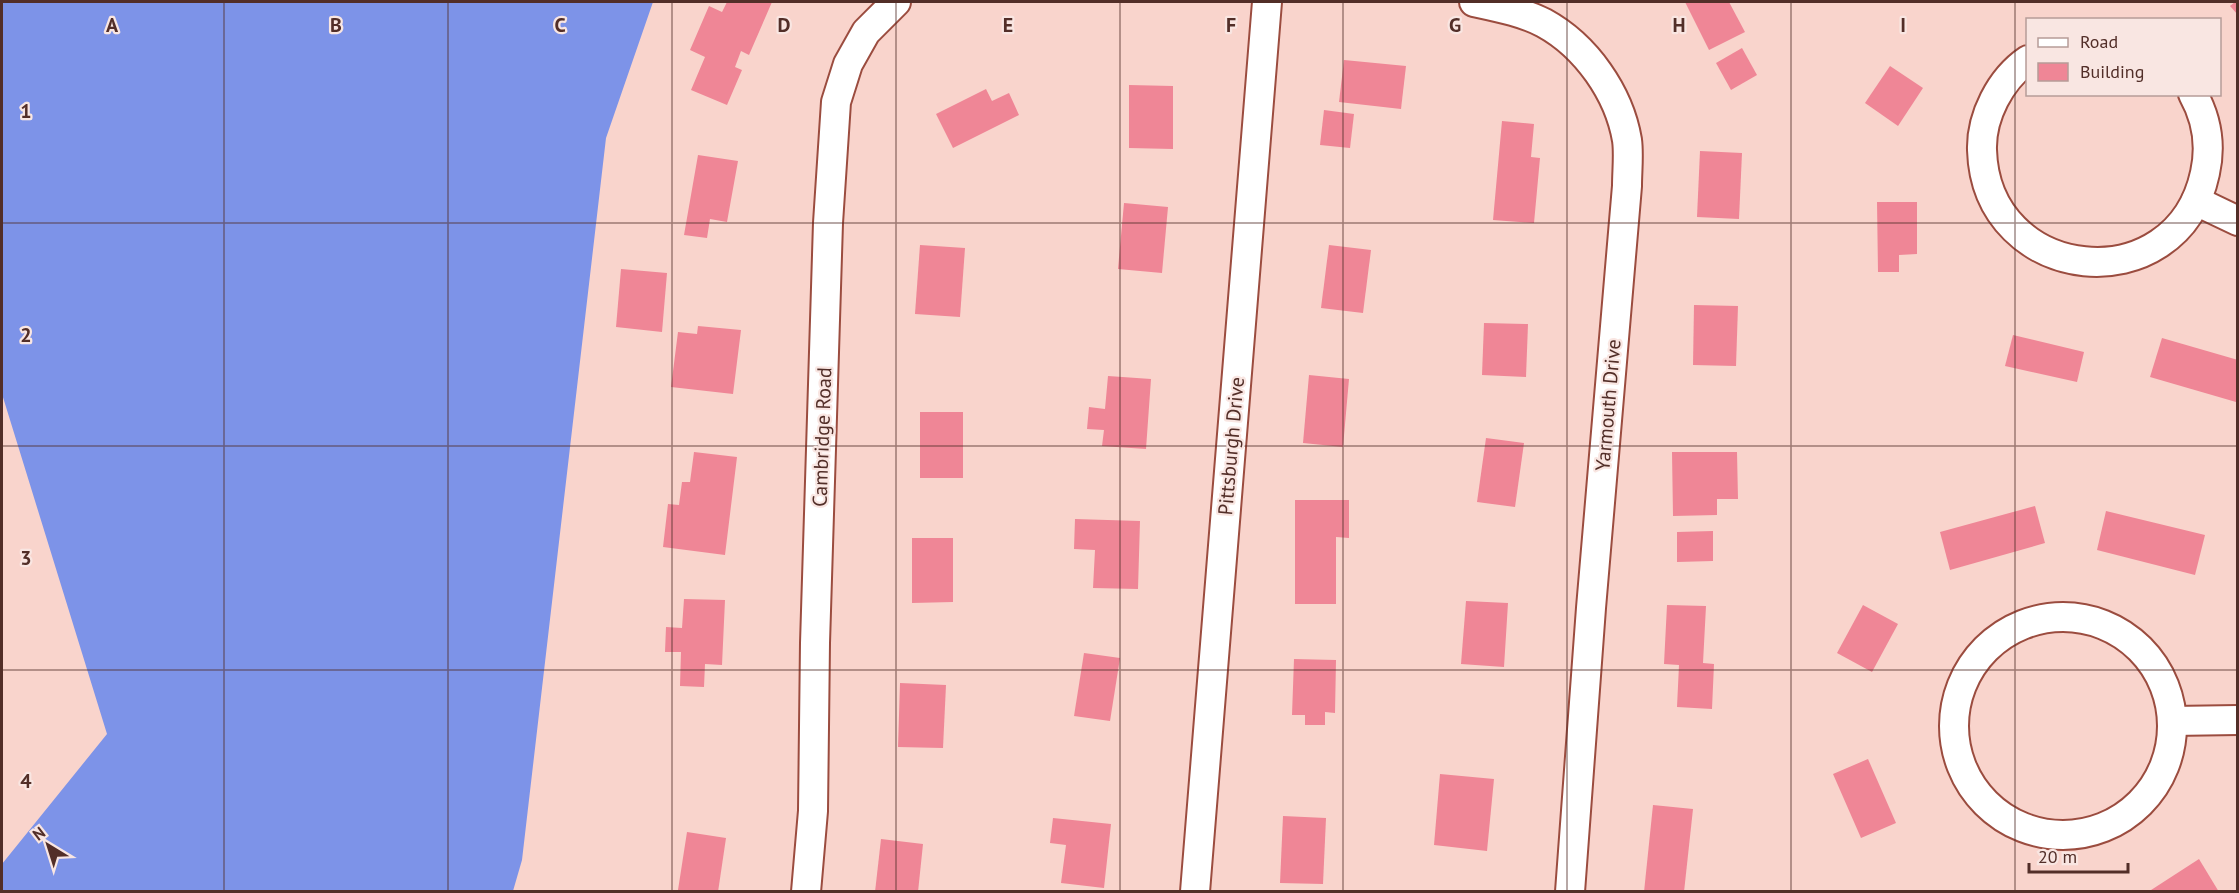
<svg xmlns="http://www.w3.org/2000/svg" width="2239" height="893" font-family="'PT Sans',sans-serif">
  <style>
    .forest { fill: #7d93e8 }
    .building { fill: #ef8696 }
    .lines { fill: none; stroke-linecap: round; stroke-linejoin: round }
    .minor-casing { stroke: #9b4c3f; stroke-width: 32 }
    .minor { stroke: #fff; stroke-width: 28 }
    .grid { fill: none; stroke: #522e28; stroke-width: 1.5; stroke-opacity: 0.55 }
    .labels { text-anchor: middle; stroke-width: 4.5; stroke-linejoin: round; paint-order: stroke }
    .street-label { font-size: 20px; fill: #522e28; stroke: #f9e6e2 }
    .grid-label { font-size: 20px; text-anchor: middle; font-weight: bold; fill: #522e28; stroke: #f9e6e2; stroke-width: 4.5; stroke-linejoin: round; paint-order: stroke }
  </style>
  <rect width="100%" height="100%" fill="#f9d4cc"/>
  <polygon class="forest" points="2,2 653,2 606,138 522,860 513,891 2,891 2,864 107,734 2,394"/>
  <g class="building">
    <polygon points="727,2 772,2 749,55 741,51 735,67 742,70 727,105 691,90 705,57 690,50 709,6 722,12"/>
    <polygon points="1685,2 1729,2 1745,32 1709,50"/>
    <polygon points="2235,2 2238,2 2238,15 2230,6"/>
    <polygon points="1742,48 1757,75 1731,90 1716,63"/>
    <polygon points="1344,60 1406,66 1401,109 1339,102"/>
    <polygon points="1890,66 1923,88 1898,126 1865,103"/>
    <polygon points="1129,85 1173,86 1173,149 1129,148"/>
    <polygon points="986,89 992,101 1009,93 1019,115 953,148 936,114"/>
    <polygon points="1324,110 1354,114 1350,148 1320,145"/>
    <polygon points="1502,121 1534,124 1531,157 1540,158 1534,223 1493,220"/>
    <polygon points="1700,151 1742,153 1739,219 1697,217"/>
    <polygon points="698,155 738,161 727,222 710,219 707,238 684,235"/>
    <polygon points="1877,202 1917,202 1917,254 1899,255 1899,272 1878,272"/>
    <polygon points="1124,203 1168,207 1162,273 1118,269"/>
    <polygon points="920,245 965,248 960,317 915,314"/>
    <polygon points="1329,245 1371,250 1363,313 1321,308"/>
    <polygon points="621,269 667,273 662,332 616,327"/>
    <polygon points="1694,305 1738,306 1736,366 1693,365"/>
    <polygon points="1484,323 1528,324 1526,377 1482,375"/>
    <polygon points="698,326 741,330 733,394 671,387 678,332 697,334"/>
    <polygon points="2013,335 2084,352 2077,382 2005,366"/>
    <polygon points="2162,338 2238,360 2238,396 2236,402 2150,377"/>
    <polygon points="1309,375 1349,379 1343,447 1303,443"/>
    <polygon points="1108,376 1151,379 1146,449 1102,446 1104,430 1087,429 1089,407 1105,409"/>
    <rect x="920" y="412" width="43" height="66"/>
    <polygon points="1486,438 1524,443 1515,507 1477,502"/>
    <polygon points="694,452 737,457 725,555 663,547 668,504 679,505 682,482 690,482"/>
    <polygon points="1672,452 1737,452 1738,499 1717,499 1717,515 1673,516"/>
    <polygon points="1295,500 1349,500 1349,538 1336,537 1336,604 1295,604"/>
    <polygon points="2035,506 2045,543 1950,570 1940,532"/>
    <polygon points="2106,511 2205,535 2195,575 2097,550"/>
    <polygon points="1075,519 1140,521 1138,589 1093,588 1095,550 1074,549"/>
    <polygon points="1713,531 1713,561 1677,562 1677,532"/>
    <polygon points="912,538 953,538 953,602 912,603"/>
    <polygon points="684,599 725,600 722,665 705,664 704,687 680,686 681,652 665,652 666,627 682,628"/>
    <polygon points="1466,601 1508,603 1504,667 1461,664"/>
    <polygon points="1667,605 1706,606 1703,663 1714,664 1712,709 1677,707 1679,665 1664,664"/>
    <polygon points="1863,605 1898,624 1872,672 1837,653"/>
    <polygon points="1084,653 1120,658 1110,721 1074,716"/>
    <polygon points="1294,659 1336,660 1335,713 1325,712 1325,725 1305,725 1305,715 1292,715"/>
    <polygon points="900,683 946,685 943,748 898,747"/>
    <polygon points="1868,759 1896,823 1861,838 1833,774"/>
    <polygon points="1440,774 1494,779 1487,851 1434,845"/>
    <polygon points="1653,805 1693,809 1684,892 1644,892"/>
    <polygon points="1283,816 1326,818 1323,884 1280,883"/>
    <polygon points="1053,818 1111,824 1104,888 1061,883 1066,845 1050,843"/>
    <polygon points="687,832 726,838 718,892 678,890"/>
    <polygon points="881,839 923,844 918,892 875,892"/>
    <polygon points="2199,859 2219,892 2148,892"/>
  </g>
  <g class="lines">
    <g class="minor-casing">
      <g id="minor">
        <path d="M 1474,2 C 1497,7 1523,12 1544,23 C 1586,46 1619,93 1627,140 C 1629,154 1627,171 1627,186 L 1591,608 L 1570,892"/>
        <path d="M 2028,60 C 2000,79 1981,117 1982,150 C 1986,285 2177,304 2205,173 C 2211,146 2207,119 2193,94"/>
        <polyline points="2196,201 2238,221"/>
        <circle cx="2063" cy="726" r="109"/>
        <polyline points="2172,721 2238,720"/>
        <polyline points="806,892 813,811 815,643 828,223 836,102 848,64 866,32 896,2"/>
        <polyline points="1195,892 1267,2"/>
      </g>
    </g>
    <use href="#minor" class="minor"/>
  </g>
  <path class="grid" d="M 224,2 L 224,892M 448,2 L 448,892M 672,2 L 672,892M 896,2 L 896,892M 1120,2 L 1120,892M 1343,2 L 1343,892M 1567,2 L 1567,892M 1791,2 L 1791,892M 2015,2 L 2015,892M 2,223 L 2238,223M 2,446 L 2238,446M 2,670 L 2238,670"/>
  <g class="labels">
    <g class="street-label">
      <text transform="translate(1608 405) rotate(-85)" y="7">Yarmouth Drive</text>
      <text transform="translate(822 437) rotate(-88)" y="7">Cambridge Road</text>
      <text transform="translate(1231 446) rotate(-85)" y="7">Pittsburgh Drive</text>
    </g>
  </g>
  <g class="grid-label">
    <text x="112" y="32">A</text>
    <text x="336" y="32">B</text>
    <text x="560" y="32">C</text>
    <text x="784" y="32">D</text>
    <text x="1008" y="32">E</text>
    <text x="1231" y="32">F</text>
    <text x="1455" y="32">G</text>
    <text x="1679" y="32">H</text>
    <text x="1903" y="32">I</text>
    <text x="26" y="118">1</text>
    <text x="26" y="342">2</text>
    <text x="26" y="565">3</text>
    <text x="26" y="788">4</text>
  </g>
  <rect width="2239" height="893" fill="none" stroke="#522e28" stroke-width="6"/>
  <rect x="2026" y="18" width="195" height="78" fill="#f9e6e2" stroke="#b69c98" stroke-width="1.5"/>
  <rect x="2038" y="38" width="30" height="9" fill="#ffffff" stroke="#b69c98" stroke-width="1.5"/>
  <text x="2080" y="48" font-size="18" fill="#522e28">Road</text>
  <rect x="2038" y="63" width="30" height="18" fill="#ef8696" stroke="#b69c98" stroke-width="1.5"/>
  <text x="2080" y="78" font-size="18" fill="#522e28">Building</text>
  <g transform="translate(48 845) rotate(322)" stroke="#f9e6e2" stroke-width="4.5" paint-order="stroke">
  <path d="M0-4.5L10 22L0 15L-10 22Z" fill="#522e28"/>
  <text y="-9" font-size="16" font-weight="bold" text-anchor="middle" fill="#522e28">N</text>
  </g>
  <path d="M2029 863v9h99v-9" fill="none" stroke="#522e28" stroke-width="3"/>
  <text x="2038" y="863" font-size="18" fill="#522e28" stroke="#f9e6e2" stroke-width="4.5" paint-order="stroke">20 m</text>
</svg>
